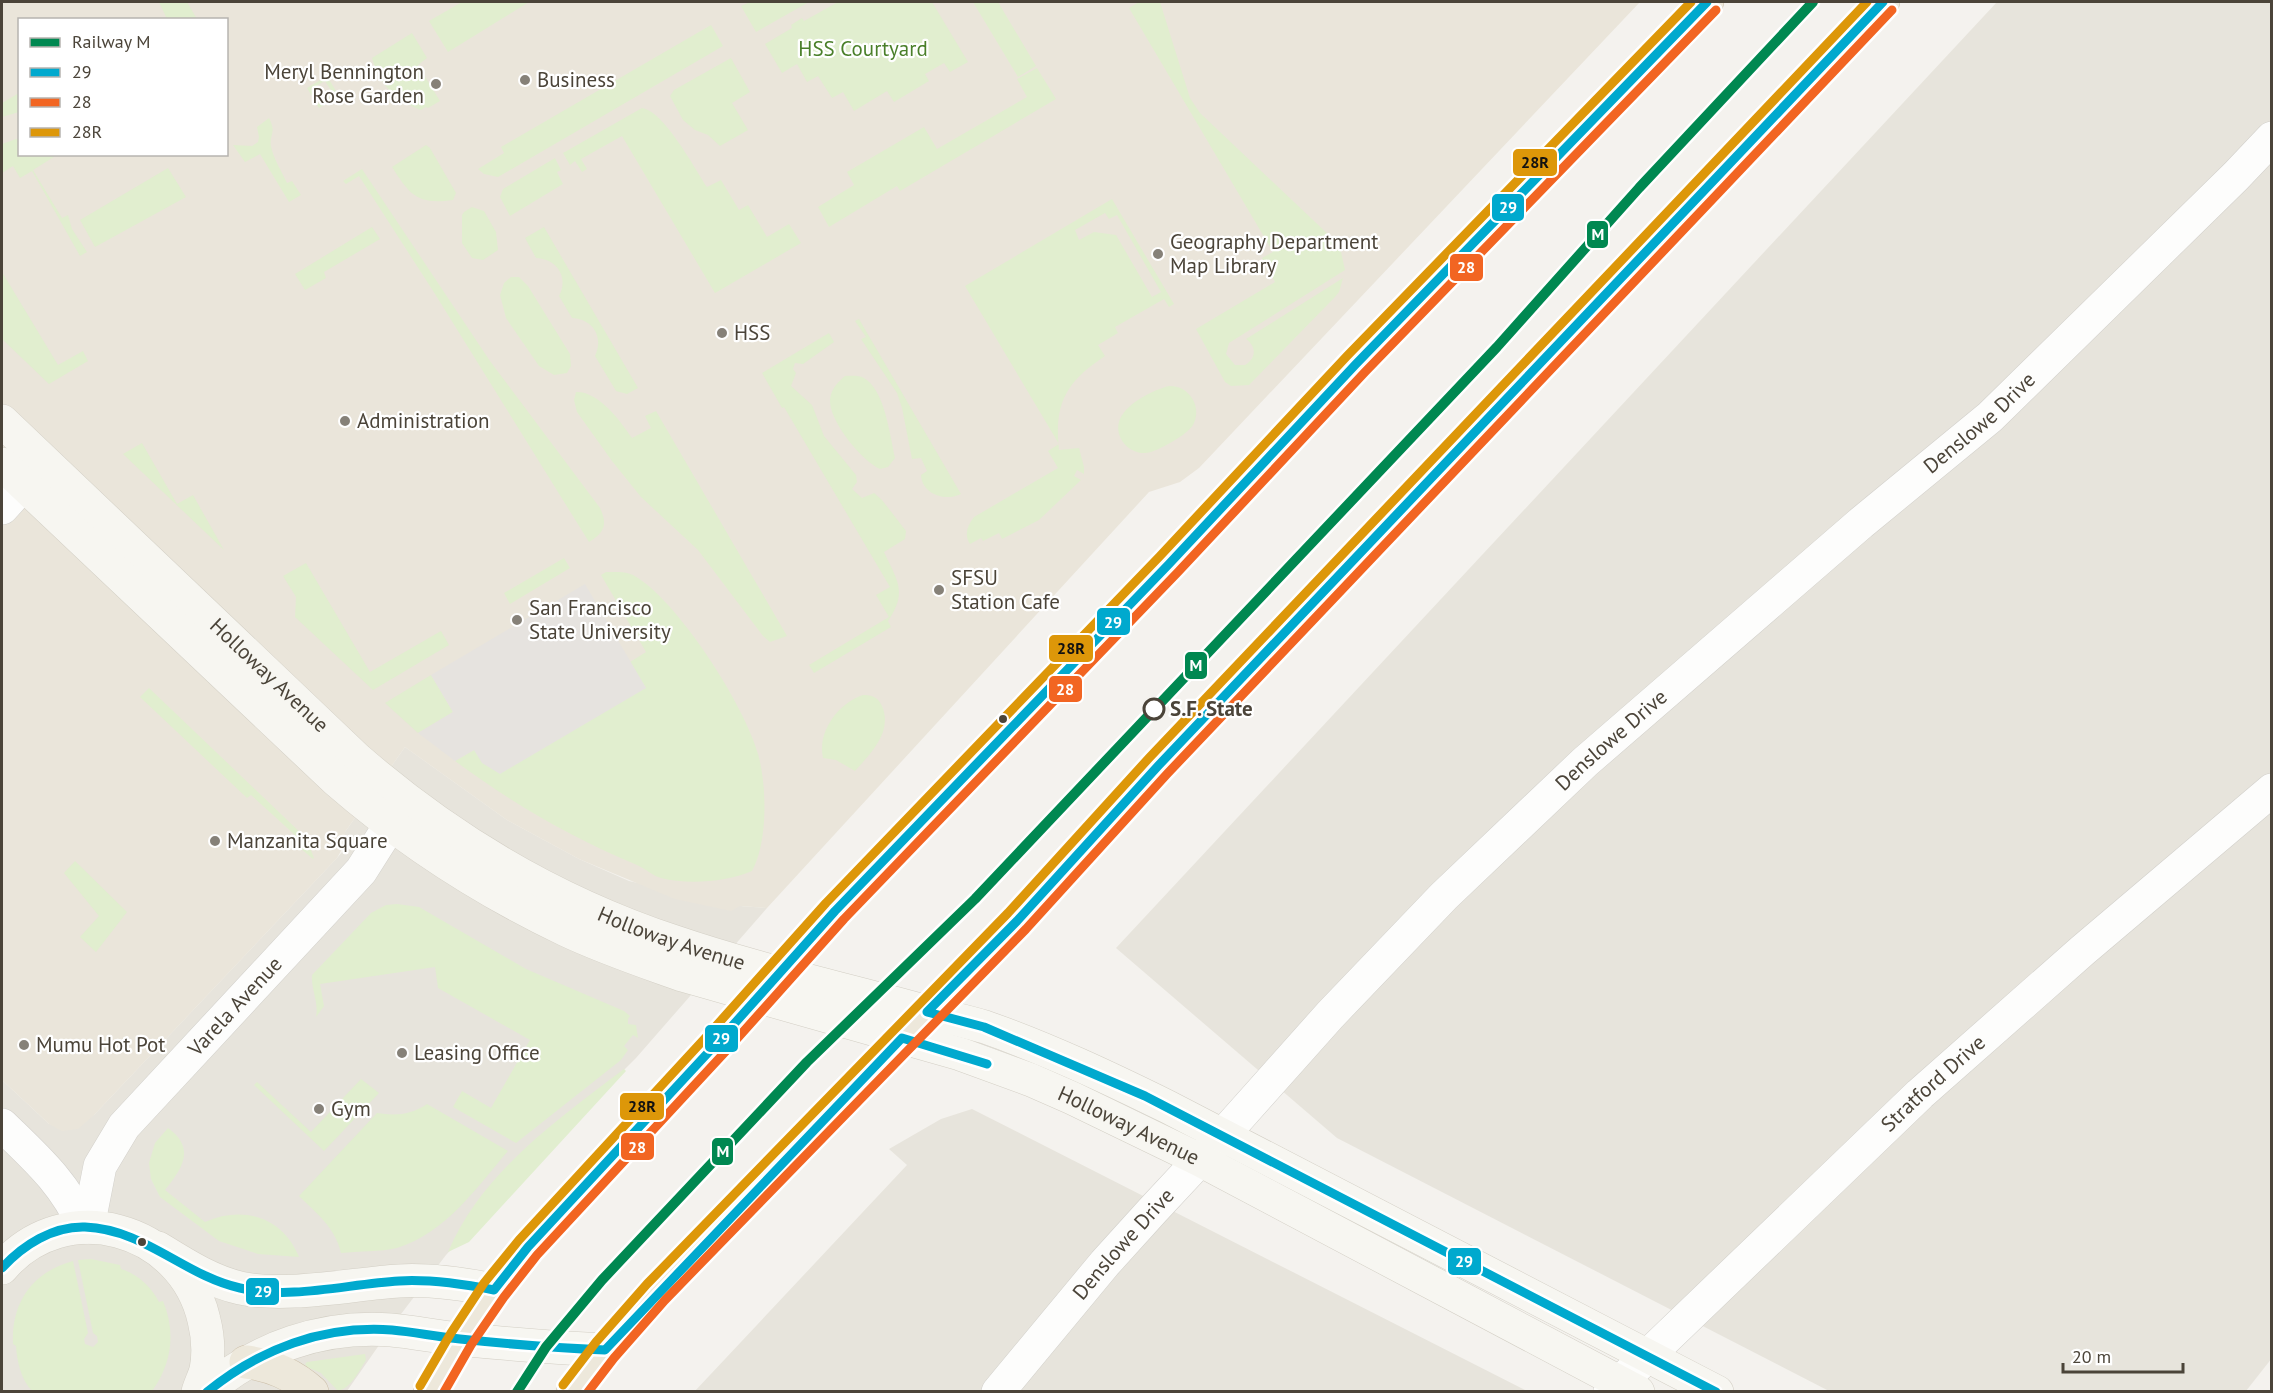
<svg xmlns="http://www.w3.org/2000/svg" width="2273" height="1393" font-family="'PT Sans',sans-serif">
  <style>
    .residential { fill: #e7e4dc }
    .education { fill: #eae5da; fill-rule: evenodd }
    .green { fill: #e1eecf; fill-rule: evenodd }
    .parking { fill: #e6e3df }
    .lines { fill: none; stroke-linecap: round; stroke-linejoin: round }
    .street-casing { stroke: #d2d0cb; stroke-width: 34 }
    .secondary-casing { stroke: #d3cfc5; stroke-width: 34 }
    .highway-casing { stroke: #ccbfa9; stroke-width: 34 }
    .street { stroke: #fdfdfc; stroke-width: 33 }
    .secondary { stroke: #f7f6f1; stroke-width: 33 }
    .highway { stroke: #ede8db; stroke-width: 33 }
    .bus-1-casing { stroke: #fff; stroke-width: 14 }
    .bus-2-casing { stroke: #fff; stroke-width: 14 }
    .bus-3-casing { stroke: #fff; stroke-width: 14 }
    .bus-1 { stroke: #00a9ce; stroke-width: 9 }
    .bus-2 { stroke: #f26522; stroke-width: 9 }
    .bus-3 { stroke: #dd9709; stroke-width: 9 }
    .rail-1-casing { stroke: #fff; stroke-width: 15 }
    .rail-1 { stroke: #008851; stroke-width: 10 }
    .poi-dot { fill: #868178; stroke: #fff; stroke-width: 2 }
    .stop-dot { fill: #fff; stroke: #4b4439; stroke-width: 3 }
    .bus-dot { fill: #4b4439; stroke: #fff; stroke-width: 2 }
    .labels { text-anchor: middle; stroke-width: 4.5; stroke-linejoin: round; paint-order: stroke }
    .park-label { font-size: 21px; fill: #4a7f2a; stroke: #fff }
    .poi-label { font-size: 21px; fill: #4b4439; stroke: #fff; text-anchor: start }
    .street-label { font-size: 21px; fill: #4b4439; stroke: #fff }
    .stop-label { font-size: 21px; font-weight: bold; fill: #4b4439; stroke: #fff; text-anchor: start }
    .line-badge { stroke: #fff; stroke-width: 2 }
    .badge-label { font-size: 16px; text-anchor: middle; font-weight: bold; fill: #fff }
    .pale-badge-label { font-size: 16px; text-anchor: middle; font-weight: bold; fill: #111 }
  </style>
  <rect width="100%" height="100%" fill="#f4f2ee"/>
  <g class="residential">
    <polygon points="1997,2 2271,2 2272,1358 2246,1391 1829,1391 1337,1138 1116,948"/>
    <polygon points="405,747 507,820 579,859 629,881 740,906 767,908 636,1058 533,1161 446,1255 398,1318 347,1391 2,1391 2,1080 49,1124 94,1115 337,858 342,852 345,832"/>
    <polygon points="972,1109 1527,1391 694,1392 907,1165 889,1149 941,1119"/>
  </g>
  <path class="education" d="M 2,2 L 1640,2 L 1199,468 L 1180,482 L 1149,492 L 767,908 L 740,906 L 731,911 L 675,899 L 579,859 L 507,820 L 405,747 L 345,832 L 345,844 L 337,858 L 94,1115 L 78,1129 L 62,1131 L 49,1124 L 2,1080 ZM 20,20 L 226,20 L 226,154 L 20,154 Z"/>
  <g class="green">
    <polygon points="159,2 187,2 197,19 167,19"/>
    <polygon points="462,2 529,2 448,52 429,21"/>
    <polygon points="750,2 809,2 756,32 741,6"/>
    <polygon points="838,2 932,2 968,62 950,72 944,63 925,74 929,81 894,102 887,91 854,111 843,92 832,98 818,76 807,82 797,64 782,73 765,44 792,28 791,25 802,18 804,21"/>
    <polygon points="973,2 998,2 1036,66 1018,77"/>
    <path d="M 1139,2 L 1160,2 L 1190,98 L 1200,113 L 1331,237 L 1341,252 L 1345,270 L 1229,343 L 1226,354 L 1235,365 L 1245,365 C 1257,358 1256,346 1246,339 L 1343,278 L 1339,292 L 1335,297 L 1249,385 L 1231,386 L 1225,382 L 1196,329 L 1275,282 L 1262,258 L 1273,252 L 1129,8 Z"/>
    <polygon points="711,25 723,46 498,177 484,174 478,169 504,153 501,147"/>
    <path d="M 412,33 L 427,58 L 418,65 L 440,101 L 428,108 L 426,107 L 421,110 C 396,101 379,84 372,58 Z"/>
    <polygon points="731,58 750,92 732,103 748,130 720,146 708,135 695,130 683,120 670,96 674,90"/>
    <polygon points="1037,68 1056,99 900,191 897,186 829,227 818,207 854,185 847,172 924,127 937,149 1027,97 1017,79"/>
    <path d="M 327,76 L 339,96 L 319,108 L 307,88 ZM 325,81 L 334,95 L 319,104 L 311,89 Z"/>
    <polygon points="19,93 19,112 2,117 2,103"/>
    <path d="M 642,108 C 664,111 695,169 707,187 L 721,180 L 739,210 L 748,205 L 767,237 L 789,224 L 801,243 L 715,293 L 622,136 L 581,159 L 587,169 L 582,172 L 575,161 L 570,165 L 563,153 Z"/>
    <path d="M 269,118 C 277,134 269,134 271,146 C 273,158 282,172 287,183 L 292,181 L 301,195 L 289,202 L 260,154 L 245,162 L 233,145 L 252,146 L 258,142 L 259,137 L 257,127 Z"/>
    <polygon points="19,138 20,154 57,155 33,170 62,218 68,215 72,229 87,252 80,256 32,171 20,178 13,166 2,173 2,144"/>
    <path d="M 426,145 L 430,148 L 456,193 L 453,200 C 417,205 410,195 392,167 Z"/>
    <polygon points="555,158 561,170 557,172 563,184 510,216 500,197 503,189"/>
    <polygon points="168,168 186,197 95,247 80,220"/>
    <path d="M 362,169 L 490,361 L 600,508 C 608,525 604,533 589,542 L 435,294 L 359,176 L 346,184 L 343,181 Z"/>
    <path d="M 1112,199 L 1174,304 L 1169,307 L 1164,299 L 1115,327 L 1118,333 L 1098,345 L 1105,356 C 1066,382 1054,403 1059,450 L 1079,448 L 1084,467 L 1084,474 L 1077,470 L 1074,476 L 1081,480 L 1039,520 L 1002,539 L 999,533 L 983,541 L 981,538 L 970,544 C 964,535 967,526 974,517 L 1058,468 L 1048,451 L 1059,444 L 965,286 ZM 1105,213 L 1109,219 L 1117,215 L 1161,292 L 1152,297 L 1116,235 L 1094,232 L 1079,240 L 1075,230 Z"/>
    <polygon points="472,207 484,211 496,232 498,250 483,260 472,258 462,243 462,215 464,212"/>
    <polygon points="372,227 380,239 324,272 326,278 305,290 295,274"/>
    <path d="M 544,227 L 638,388 L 627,394 L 616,391 L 595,356 C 604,337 593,319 572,318 L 559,296 C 569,277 557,259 536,258 L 525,238 Z"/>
    <polygon points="2,272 58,365 83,351 88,361 49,384 2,339"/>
    <polygon points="511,277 519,277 528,286 570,354 571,366 567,373 554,375 539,366 506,318 500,295 504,283"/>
    <path d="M 859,319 L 961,494 C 945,502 922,494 921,475 L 927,471 L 921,458 L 912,459 L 902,408 L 897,393 L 861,339 L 866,337 L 855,321 Z"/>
    <path d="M 829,333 L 834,342 L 803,364 L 795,363 L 793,369 L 796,373 L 791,386 L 812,405 L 824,436 L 856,475 L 857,482 L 852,489 L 862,498 L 874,493 L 882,500 L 906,531 L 905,539 L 884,552 C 897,580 908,592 888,621 L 891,627 L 814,673 L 809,665 L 889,617 L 876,595 L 890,587 L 784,407 L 782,408 L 762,373 Z"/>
    <path d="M 845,376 C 851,376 858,375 864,378 C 885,390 890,436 895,458 L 888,467 L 880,469 C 862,461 829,421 830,400 C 831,389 837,383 845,376 Z"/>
    <path d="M 1169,386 C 1189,385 1203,407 1193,425 C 1188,434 1161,449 1151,452 C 1132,458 1112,438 1120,419 C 1127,403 1153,390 1169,386 Z"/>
    <path d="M 576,392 C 599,391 621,422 632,438 L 651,428 L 645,416 L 656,411 L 787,636 L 770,642 L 763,636 L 698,550 L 641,497 L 612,461 L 577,412 L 574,400 Z"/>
    <polygon points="142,443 177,504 193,495 224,550 123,454"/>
    <polygon points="564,558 570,568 510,604 504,593"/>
    <polygon points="306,563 370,672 441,631 449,645 373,690 295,617 296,597 283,576"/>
    <path d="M 606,572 C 615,572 625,571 633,575 C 677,599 745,706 758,754 C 767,786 768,842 752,871 C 726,882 688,885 661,878 C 653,876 646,869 637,865 C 572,838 512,803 455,761 L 474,750 L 646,688 L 630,662 L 646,652 L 601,575 Z"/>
    <polygon points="431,675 453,712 418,733 385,703"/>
    <polygon points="149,688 306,838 314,858 313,859 292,841 296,836 251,795 247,798 140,697"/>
    <path d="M 863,695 C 872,695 878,697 882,706 C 893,732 871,753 855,771 L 836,760 L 823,758 C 817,731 839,703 863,695 Z"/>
    <polygon points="75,861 127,912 96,952 80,937 99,916 64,873"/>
    <path d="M 397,904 L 419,907 L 526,969 L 624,1011 L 630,1016 L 628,1019 L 628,1024 L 636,1025 L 638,1038 L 633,1035 L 624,1046 L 628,1050 L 621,1060 L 516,1143 L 453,1107 L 462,1091 L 491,1108 L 530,1040 L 438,988 L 435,967 L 320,984 L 324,1006 L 316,1017 C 319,1002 311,990 312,975 L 371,913 L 386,905 Z"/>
    <path d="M 624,1069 L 626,1071 L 469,1242 L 448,1252 C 481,1173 558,1119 624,1069 Z"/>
    <polygon points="361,1079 379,1093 324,1151 254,1085 257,1082 311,1132"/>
    <path d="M 427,1104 L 508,1151 C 477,1187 446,1233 397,1248 C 380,1252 359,1251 341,1253 C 335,1227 317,1214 299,1196 L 377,1113 C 395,1116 411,1115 427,1104 Z"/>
    <path d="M 168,1128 C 197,1149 181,1170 165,1190 L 205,1222 C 243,1205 283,1217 299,1257 L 258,1254 L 219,1241 L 160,1197 L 151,1179 L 149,1163 L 155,1143 Z"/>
    <path d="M 91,1259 L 120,1265 L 121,1269 C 137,1274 151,1286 159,1302 L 163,1301 C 176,1332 172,1364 152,1391 L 32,1391 C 21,1379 17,1362 16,1346 L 13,1344 C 11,1303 32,1272 73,1261 L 88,1333 L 84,1339 L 85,1344 L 93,1347 L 98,1342 L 97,1336 L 93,1333 L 78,1260 Z"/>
    <path d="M 365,1354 L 366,1360 C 359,1371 351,1388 338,1391 L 321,1373 L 307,1367 L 305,1364 L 307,1362 Z"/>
  </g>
  <polygon class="parking" points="585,584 646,688 500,774 482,763 474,750 455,761 418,733 453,712 431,675"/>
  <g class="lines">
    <g class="street-casing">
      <g id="street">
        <polyline points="2,508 23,485"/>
        <path d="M 2,1125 C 35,1157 65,1183 84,1227"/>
        <path id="s1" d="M 88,1227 L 100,1166 L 124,1126 L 361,871 L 406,800"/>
        <path id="s2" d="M 998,1392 L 1105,1263 L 1153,1210 L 1223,1135 L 1330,1015 L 1444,896 L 1585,762 L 1861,523 L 1990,417 L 2236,176 L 2272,138"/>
        <path id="s3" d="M 1610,1392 L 1920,1094 L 2082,951 L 2272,790"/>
      </g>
    </g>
    <g class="secondary-casing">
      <g id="secondary">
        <path id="s4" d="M 2,421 L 356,758 C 450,840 557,903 675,942 C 757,970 842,988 924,1011 C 944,1017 966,1021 985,1027 C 1048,1049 1109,1078 1168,1107 L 1717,1392"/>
        <path id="s5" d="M 2,464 L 336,780 C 405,840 484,891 566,930 C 604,948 643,961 682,975 L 960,1054 L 1031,1080 L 1072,1098 L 1200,1160 L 1638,1392"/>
        <path d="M 158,1248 C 184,1264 210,1281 240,1288 C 285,1298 352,1284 399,1281 C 431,1279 463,1284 494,1290"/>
        <path d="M 2,1268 C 64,1194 183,1227 204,1320 C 208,1336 209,1354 206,1370 C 204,1377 200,1385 198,1392"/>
        <path d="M 206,1392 C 257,1347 324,1325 391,1330 C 414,1332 437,1337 459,1339 C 508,1344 557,1348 605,1350"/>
      </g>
    </g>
    <g class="highway-casing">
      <g id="highway">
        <path d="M 246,1362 C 272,1365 292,1374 312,1392"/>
        <polyline points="430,1392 461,1339 494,1290 528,1247 717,1043 835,911 987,751 1169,564 1356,364 1707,2"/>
        <polyline points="573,1392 605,1350 656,1292 1017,921 1158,766 1883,2"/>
      </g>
    </g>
    <use href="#street" class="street"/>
    <use href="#secondary" class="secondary"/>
    <use href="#highway" class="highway"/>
    <g class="bus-1-casing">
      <g id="bus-1">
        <path d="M 2,1268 C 23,1245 53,1226 85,1227 C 144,1229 185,1276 240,1288 C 292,1300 347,1284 399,1281 C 431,1279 463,1284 494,1290 L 528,1247 L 717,1043 L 835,911 L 1169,564 L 1356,364 L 1707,2"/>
        <path d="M 207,1392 C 260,1349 323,1325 392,1330 C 415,1332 437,1337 460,1339 C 508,1344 556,1348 605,1350 L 902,1038 L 987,1064"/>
        <polyline points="1716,1392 1145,1096 984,1027 927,1012 1017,921 1158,766 1883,2"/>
      </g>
    </g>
    <g class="bus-2-casing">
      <g id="bus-2">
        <polyline points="444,1392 471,1345 504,1297 537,1255 726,1051 844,919 1178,572 1365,372 1716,10"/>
        <polyline points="588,1392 614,1358 665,1300 1026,929 1167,774 1892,10"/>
      </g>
    </g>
    <g class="bus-3-casing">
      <g id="bus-3">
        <polyline points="563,1385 596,1342 647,1284 1008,913 1149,758 1867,2"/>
        <polyline points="420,1386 451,1333 484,1283 519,1240 708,1035 826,903 1160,556 1347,356 1691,2"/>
      </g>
    </g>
    <use href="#bus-1" class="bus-1"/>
    <use href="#bus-2" class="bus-2"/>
    <use href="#bus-3" class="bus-3"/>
    <g class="rail-1-casing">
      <polyline id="rail-1" points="517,1392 546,1347 602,1280 807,1062 975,899 1497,347 1639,188 1813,2"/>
    </g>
    <use href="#rail-1" class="rail-1"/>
  </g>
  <g class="poi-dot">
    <circle cx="525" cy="80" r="6"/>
    <circle cx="436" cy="84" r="6"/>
    <circle cx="1158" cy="254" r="6"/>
    <circle cx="722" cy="333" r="6"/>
    <circle cx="345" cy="421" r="6"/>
    <circle cx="939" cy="590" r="6"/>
    <circle cx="517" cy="620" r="6"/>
    <circle cx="215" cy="841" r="6"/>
    <circle cx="24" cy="1045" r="6"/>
    <circle cx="402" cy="1053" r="6"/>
    <circle cx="319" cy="1109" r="6"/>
  </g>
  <circle class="stop-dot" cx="1154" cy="709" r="10"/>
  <g class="bus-dot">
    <circle cx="1003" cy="719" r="5"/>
    <circle cx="142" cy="1242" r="5"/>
  </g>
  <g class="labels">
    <g class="park-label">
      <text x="863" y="56">HSS Courtyard</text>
    </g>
    <g class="poi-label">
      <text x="424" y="79" text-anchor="end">Meryl Bennington<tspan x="424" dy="24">Rose Garden</tspan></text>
      <text x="537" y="87">Business</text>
      <text x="1170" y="249">Geography Department<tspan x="1170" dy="24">Map Library</tspan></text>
      <text x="734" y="340">HSS</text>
      <text x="357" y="428">Administration</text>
      <text x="951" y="585">SFSU<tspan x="951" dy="24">Station Cafe</tspan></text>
      <text x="529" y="615">San Francisco<tspan x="529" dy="24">State University</tspan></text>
      <text x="227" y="848">Manzanita Square</text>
      <text x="36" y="1052">Mumu Hot Pot</text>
      <text x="414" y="1060">Leasing Office</text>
      <text x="331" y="1116">Gym</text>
    </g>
    <g class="street-label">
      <text dy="7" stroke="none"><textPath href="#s2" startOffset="1382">Denslowe Drive</textPath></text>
      <text dy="7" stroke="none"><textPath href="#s4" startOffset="369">Holloway Avenue</textPath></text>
      <text dy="7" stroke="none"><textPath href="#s2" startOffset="896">Denslowe Drive</textPath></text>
      <text dy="7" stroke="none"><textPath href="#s4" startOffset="855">Holloway Avenue</textPath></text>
      <text dy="7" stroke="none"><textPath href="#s1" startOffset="272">Varela Avenue</textPath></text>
      <text dy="7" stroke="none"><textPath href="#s3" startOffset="447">Stratford Drive</textPath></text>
      <text dy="7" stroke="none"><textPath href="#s5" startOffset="1332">Holloway Avenue</textPath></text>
      <text dy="7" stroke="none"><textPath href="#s2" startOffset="194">Denslowe Drive</textPath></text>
    </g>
    <g class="stop-label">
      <text x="1170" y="716">S.F. State</text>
    </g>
  </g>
  <g class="line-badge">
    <rect x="1512" y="148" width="46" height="29" rx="6" fill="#dd9709"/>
    <rect x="1491" y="193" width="34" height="29" rx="6" fill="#00a9ce"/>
    <rect x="1586" y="220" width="23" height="29" rx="6" fill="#008851"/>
    <rect x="1449" y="253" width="35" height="29" rx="6" fill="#f26522"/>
    <rect x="1096" y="607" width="35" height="29" rx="6" fill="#00a9ce"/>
    <rect x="1048" y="634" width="46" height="29" rx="6" fill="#dd9709"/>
    <rect x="1184" y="651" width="24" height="29" rx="6" fill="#008851"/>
    <rect x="1048" y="675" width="35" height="28" rx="6" fill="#f26522"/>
    <rect x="704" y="1024" width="35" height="29" rx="6" fill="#00a9ce"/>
    <rect x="619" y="1092" width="46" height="29" rx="6" fill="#dd9709"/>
    <rect x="620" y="1132" width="35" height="29" rx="6" fill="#f26522"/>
    <rect x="711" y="1137" width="23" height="29" rx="6" fill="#008851"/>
    <rect x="1447" y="1247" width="35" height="29" rx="6" fill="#00a9ce"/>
    <rect x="245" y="1277" width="35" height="29" rx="6" fill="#00a9ce"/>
  </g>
  <g class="badge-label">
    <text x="1508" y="213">29</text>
    <text x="1598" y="240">M</text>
    <text x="1466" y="273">28</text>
    <text x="1113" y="628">29</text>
    <text x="1196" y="671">M</text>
    <text x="1065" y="695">28</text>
    <text x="721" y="1044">29</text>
    <text x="637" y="1153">28</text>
    <text x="723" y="1157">M</text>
    <text x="1464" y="1267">29</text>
    <text x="263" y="1297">29</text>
  </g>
  <g class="pale-badge-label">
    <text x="1535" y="168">28R</text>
    <text x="1071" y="654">28R</text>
    <text x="642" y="1112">28R</text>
  </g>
  <rect width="2273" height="1393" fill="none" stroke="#4b4439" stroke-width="6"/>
  <rect x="18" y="18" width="210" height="138" fill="#ffffff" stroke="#b7b4b0" stroke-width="1.5"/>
  <rect x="30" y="38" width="30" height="9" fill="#008851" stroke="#b7b4b0" stroke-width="1.5"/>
  <text x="72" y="48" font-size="18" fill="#4b4439">Railway M</text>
  <rect x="30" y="68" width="30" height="9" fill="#00a9ce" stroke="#b7b4b0" stroke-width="1.5"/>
  <text x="72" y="78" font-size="18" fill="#4b4439">29</text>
  <rect x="30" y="98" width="30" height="9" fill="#f26522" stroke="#b7b4b0" stroke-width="1.5"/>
  <text x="72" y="108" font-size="18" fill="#4b4439">28</text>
  <rect x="30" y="128" width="30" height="9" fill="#dd9709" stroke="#b7b4b0" stroke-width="1.5"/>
  <text x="72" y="138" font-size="18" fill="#4b4439">28R</text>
  <path d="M2063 1363v9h120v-9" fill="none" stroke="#4b4439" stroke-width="3"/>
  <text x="2072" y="1363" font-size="18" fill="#4b4439" stroke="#ffffff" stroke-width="4.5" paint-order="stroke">20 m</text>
</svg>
